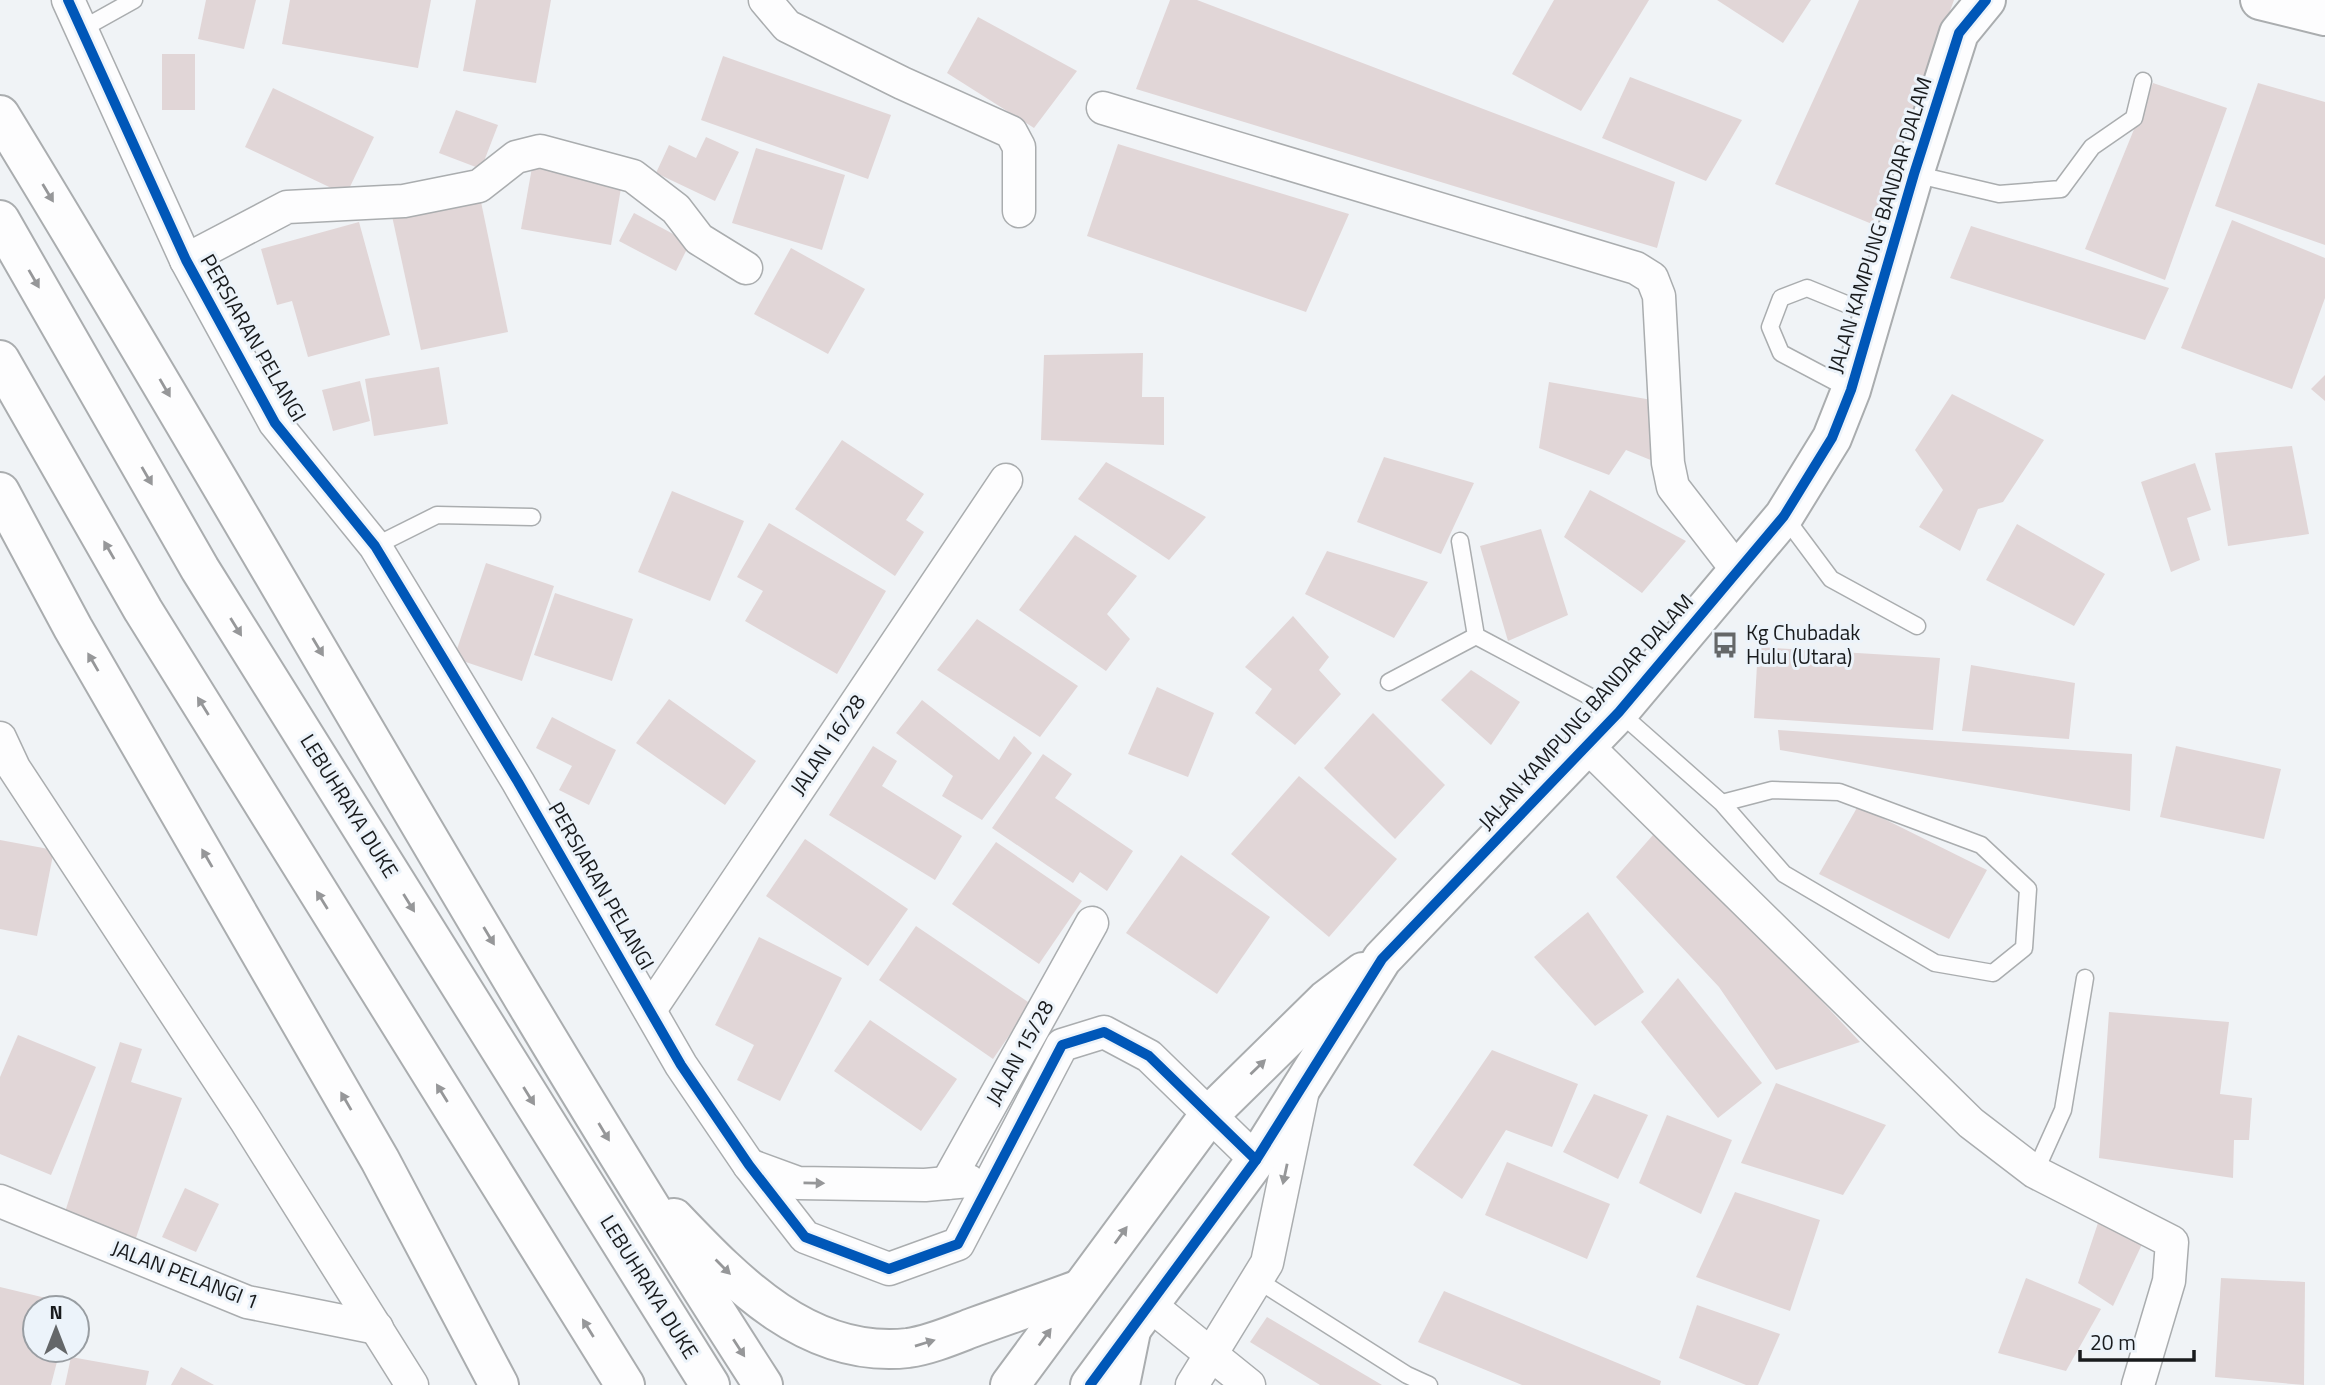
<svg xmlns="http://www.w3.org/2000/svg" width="2325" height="1385" font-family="'Titillium Web',sans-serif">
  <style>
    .building { fill: #e1d6d7 }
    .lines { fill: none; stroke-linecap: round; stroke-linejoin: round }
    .service-casing { stroke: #aaadaf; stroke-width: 19 }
    .minor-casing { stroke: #aaadaf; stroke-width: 35 }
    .tertiary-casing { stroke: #aaadaf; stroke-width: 42 }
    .motorway-casing { stroke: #aaadaf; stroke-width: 42 }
    .service { stroke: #fdfdfe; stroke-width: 16 }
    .minor { stroke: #fdfdfe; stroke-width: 32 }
    .tertiary { stroke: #fdfdfe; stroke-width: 38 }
    .motorway { stroke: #fdfdfe; stroke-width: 38 }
    .cycleway-casing { stroke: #ecf3fa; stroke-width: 15 }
    .cycleway { stroke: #0057b8; stroke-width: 10 }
    .oneway { fill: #969799 }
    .labels { text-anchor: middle; stroke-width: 6; stroke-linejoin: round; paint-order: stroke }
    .street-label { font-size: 21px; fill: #191b1d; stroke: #ecf3fa }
    .poi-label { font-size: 21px; fill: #191b1d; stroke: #ecf3fa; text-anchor: start }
  </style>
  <rect width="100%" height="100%" fill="#f0f3f6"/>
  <g class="building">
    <polygon points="206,0 256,0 244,49 198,39"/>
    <polygon points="290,0 431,0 418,68 282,44"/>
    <polygon points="476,0 551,0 536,83 463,71"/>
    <polygon points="1170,0 1197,0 1675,182 1657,248 1136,89"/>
    <polygon points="1554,0 1649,0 1581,111 1512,74"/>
    <polygon points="1717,0 1811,0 1783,43"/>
    <polygon points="1859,0 1954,0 1872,224 1775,184"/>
    <polygon points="978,17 1077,71 1034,128 947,73"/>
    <rect x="162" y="54" width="33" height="56"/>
    <polygon points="723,56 891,115 868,179 701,120"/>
    <polygon points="1630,77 1742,120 1706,181 1602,138"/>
    <polygon points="2153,83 2227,108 2165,280 2085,249"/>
    <polygon points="2258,83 2325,102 2325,245 2215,206"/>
    <polygon points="273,88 374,137 346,195 245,147"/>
    <polygon points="456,110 498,125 481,169 439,153"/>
    <polygon points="706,137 739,152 715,201 656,173 669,145 696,158"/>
    <polygon points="1118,144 1349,214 1306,312 1087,236"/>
    <polygon points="756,148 845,175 822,250 732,223"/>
    <polygon points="533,162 623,177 611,245 521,229"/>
    <polygon points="480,197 508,332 421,350 392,216"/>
    <polygon points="634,213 690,243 676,271 619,241"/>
    <polygon points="2232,220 2325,258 2325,298 2292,389 2181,348"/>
    <polygon points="359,222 390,335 308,357 292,301 277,305 261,249"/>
    <polygon points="1971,226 2169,288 2145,340 1950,278"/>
    <polygon points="791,248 865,289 828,354 754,314"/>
    <polygon points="1143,353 1142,397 1164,397 1164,445 1041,440 1044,355"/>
    <polygon points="439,367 448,424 374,436 365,379"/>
    <polygon points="2325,375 2325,401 2311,389"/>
    <polygon points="360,381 370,421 333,431 322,390"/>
    <polygon points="1549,382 1652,400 1658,463 1626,450 1609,475 1539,448"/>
    <polygon points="1952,394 2044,440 2003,502 1978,509 1960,551 1919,527 1943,490 1915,450"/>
    <polygon points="842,440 924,494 906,520 924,532 895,576 795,509"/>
    <polygon points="2292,446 2309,534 2228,546 2215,453"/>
    <polygon points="1384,457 1474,483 1441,554 1357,522"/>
    <polygon points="1106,462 1206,517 1169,560 1078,499"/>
    <polygon points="2195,463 2211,510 2187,518 2200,560 2171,572 2141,482"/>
    <polygon points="1590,490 1686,541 1642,593 1564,537"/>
    <polygon points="672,491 744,521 710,601 638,572"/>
    <polygon points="769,523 886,591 837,674 745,621 763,591 737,577"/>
    <polygon points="2017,524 2105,574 2074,626 1986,580"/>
    <polygon points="1541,529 1568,615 1508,641 1480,546"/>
    <polygon points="1075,535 1137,576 1107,614 1130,639 1106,671 1019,610"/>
    <polygon points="1327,551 1428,582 1394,638 1305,594"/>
    <polygon points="486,563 554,586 522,681 454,658"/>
    <polygon points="555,593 633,619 612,681 534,655"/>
    <polygon points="1293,616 1329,657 1319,670 1341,694 1295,745 1255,713 1272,689 1245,667"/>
    <polygon points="977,619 1078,686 1040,737 937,670"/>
    <polygon points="1758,647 1940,658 1933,730 1754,718"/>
    <polygon points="1971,665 2075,683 2069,739 1962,731"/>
    <polygon points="1471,670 1520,702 1491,745 1441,700"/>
    <polygon points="1157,687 1214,713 1188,777 1128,754"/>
    <polygon points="669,699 756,761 725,805 636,743"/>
    <polygon points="922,700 999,760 1014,736 1032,753 982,820 942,796 953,776 896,733"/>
    <polygon points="1373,713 1445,785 1395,839 1324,768"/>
    <polygon points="552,717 616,750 589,805 559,790 572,766 536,748"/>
    <polygon points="1778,730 2132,754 2130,811 1780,750"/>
    <polygon points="873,746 897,761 882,786 962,836 935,880 829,815"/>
    <polygon points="2176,746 2281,769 2264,839 2160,817"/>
    <polygon points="1043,754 1072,774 1055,798 1133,851 1107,891 1080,872 1073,883 992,828"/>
    <polygon points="1299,776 1397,859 1329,937 1231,854"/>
    <polygon points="1858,806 1987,870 1949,939 1819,874"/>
    <polygon points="1653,835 1774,950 1860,1042 1776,1070 1719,987 1616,877"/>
    <polygon points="805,839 908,909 868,966 766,896"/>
    <polygon points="0,840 54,850 37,936 0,929"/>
    <polygon points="996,842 1082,901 1039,964 952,904"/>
    <polygon points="1181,855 1270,917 1217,994 1126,933"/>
    <polygon points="1588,912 1644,992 1595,1026 1534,957"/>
    <polygon points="916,926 1031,1004 993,1059 879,980"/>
    <polygon points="759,937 842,978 780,1101 737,1080 754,1045 715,1025"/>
    <polygon points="1678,978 1762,1083 1718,1118 1641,1022"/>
    <polygon points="2109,1012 2229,1022 2220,1094 2252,1098 2249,1140 2234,1140 2233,1178 2099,1158"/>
    <polygon points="870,1020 957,1079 921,1131 834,1071"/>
    <polygon points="18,1035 96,1067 51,1175 0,1154 0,1077"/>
    <polygon points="120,1042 142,1049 131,1082 182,1098 136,1238 64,1215"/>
    <polygon points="1492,1050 1578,1084 1552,1147 1506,1130 1462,1199 1413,1165"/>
    <polygon points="1776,1083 1886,1125 1843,1195 1741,1163"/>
    <polygon points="1594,1094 1648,1115 1618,1179 1563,1152"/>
    <polygon points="1667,1115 1732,1140 1701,1214 1639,1183"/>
    <polygon points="1507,1162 1610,1204 1587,1259 1485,1215"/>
    <polygon points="185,1188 219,1204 196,1252 162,1237"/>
    <polygon points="1735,1192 1820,1220 1790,1311 1696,1277"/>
    <polygon points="2099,1220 2144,1240 2113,1306 2078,1283"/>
    <polygon points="2026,1278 2101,1309 2066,1371 1998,1353"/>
    <polygon points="2221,1278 2305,1282 2304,1385 2215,1377"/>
    <polygon points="0,1287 71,1304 70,1308 35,1308 35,1350 60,1350 51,1385 0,1385"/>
    <polygon points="1444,1291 1661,1381 1660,1385 1522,1385 1418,1342"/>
    <polygon points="1697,1305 1780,1334 1758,1385 1746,1385 1679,1358"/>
    <polygon points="1267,1317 1382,1385 1320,1385 1250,1342"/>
    <polygon points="71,1357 149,1371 146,1385 65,1385"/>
    <polygon points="181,1367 214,1385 171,1385"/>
  </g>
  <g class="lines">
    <g class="service-casing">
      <g id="service">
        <polyline points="82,29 134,0"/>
        <polyline points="1914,174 1999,194 2061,189 2092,147 2134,118 2143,81"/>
        <polyline points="1851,390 1781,353 1770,327 1781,298 1807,288 1873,315"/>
        <polyline points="1784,516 1831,579 1917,626"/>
        <polyline points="1460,541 1476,636 1619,712 1722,803 1784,874 1935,963 1993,973 2024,948 2028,889 1981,845 1839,792 1772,790 1722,803"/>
        <polyline points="375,546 437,515 532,517"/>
        <polyline points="1389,682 1476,636"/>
        <polyline points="2035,1172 2063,1110 2085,978"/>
        <polyline points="1256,1279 1407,1375 1429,1385"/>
      </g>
    </g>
    <g class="minor-casing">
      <g id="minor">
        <polyline points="68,0 186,260 275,423 375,546 518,782 681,1065 749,1165 805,1237 889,1269 958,1244 1062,1045 1104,1032 1149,1056 1256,1160"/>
        <polyline points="765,0 787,26 902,83 1011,132 1019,147 1019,211"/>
        <polyline points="1103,108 1636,268 1652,278 1659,296 1668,463 1673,487 1738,571"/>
        <polyline points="186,260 287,207 404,201 479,186 516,157 540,151 633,176 676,209 699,239 746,268"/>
        <polyline points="0,738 14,768 246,1121 412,1385"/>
        <polyline points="1585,744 1971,1123 2035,1172 2172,1242 2169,1281 2138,1385"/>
        <polyline points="650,1010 1006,480"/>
        <polyline points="749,1165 798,1183 925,1185 969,1181"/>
        <polyline points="947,1183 1092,923"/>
        <polyline points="0,1201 247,1302 377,1328"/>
        <polyline points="1150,1305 1249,1385"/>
        <polyline points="1192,1385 1267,1263 1302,1095"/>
      </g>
    </g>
    <g class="tertiary-casing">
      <g id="tertiary">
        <polyline points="2260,0 2325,16"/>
        <polyline points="1010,1385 1210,1114 1326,1000 1363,972"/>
        <polyline points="1090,1385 1256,1160 1382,959 1619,712 1784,516 1832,438 1851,390 1914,174 1959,33 1986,0"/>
      </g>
    </g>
    <g class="motorway-casing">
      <g id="motorway">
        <path d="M 0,115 C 258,536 495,970 763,1385"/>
        <polyline points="0,220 200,569 710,1385"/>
        <polyline points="0,360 143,610 625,1385"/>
        <polyline points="0,492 73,628 380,1160 499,1385"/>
        <path d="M 674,1218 C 737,1284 809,1359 908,1348 C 930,1345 953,1335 974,1327 C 1010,1314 1045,1302 1080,1289"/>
        <polyline points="1120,1385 1131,1331"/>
      </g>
    </g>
    <use href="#service" class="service"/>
    <use href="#minor" class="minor"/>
    <use href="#tertiary" class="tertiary"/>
    <use href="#motorway" class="motorway"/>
    <g class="cycleway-casing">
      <g id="cycleway">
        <polyline points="68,0 186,260 275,423 375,546 518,782 681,1065 749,1165 805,1237 889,1269 958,1244 1062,1045 1104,1032 1149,1056 1256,1160"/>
        <polyline points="1090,1385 1256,1160 1382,959 1619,712 1784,516 1832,438 1851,390 1914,174 1959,33 1986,0"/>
      </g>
    </g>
    <use href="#cycleway" class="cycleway"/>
  </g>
  <defs><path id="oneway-solid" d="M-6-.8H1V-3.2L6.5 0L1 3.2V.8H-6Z" transform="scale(1.75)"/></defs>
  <g class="oneway">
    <use href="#oneway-solid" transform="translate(48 193) rotate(59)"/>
    <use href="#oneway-solid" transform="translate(34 279) rotate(60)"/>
    <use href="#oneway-solid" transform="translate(165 388) rotate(60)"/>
    <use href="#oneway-solid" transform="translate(147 476) rotate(60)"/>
    <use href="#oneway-solid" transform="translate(109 550) rotate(-120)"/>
    <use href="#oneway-solid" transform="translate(236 627) rotate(58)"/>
    <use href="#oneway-solid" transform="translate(318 647) rotate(59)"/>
    <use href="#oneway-solid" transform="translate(93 662) rotate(-120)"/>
    <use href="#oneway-solid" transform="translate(203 706) rotate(-122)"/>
    <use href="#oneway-solid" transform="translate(207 858) rotate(-120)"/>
    <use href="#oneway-solid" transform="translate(322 900) rotate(-122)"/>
    <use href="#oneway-solid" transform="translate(409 903) rotate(58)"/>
    <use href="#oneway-solid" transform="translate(489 936) rotate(59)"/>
    <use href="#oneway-solid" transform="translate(1258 1067) rotate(-44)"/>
    <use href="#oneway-solid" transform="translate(442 1093) rotate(-122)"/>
    <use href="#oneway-solid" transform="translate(529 1096) rotate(58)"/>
    <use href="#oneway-solid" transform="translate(346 1101) rotate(-120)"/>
    <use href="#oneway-solid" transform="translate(604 1132) rotate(59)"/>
    <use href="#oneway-solid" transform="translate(1285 1174) rotate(102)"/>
    <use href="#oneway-solid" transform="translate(814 1183) rotate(1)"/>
    <use href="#oneway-solid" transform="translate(1121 1235) rotate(-54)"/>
    <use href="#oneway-solid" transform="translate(723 1267) rotate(45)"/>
    <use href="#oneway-solid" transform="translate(588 1328) rotate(-122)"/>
    <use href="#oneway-solid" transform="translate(1045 1337) rotate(-54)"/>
    <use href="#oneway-solid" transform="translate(925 1343) rotate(-17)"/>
    <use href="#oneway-solid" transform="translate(739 1348) rotate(57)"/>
  </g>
  <defs>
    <g id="bus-bare" transform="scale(2.1)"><path d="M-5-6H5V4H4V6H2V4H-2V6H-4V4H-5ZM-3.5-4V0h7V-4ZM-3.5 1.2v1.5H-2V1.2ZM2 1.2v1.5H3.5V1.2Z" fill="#646769" stroke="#ecf3fa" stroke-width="2.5" paint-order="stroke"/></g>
  </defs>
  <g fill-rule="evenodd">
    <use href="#bus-bare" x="1725" y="645"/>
  </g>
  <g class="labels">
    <g class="street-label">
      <text transform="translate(1880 225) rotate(-73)" y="7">JALAN KAMPUNG BANDAR DALAM</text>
      <text transform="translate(253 338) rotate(60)" y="7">PERSIARAN PELANGI</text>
      <text transform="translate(1586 712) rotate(-48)" y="7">JALAN KAMPUNG BANDAR DALAM</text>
      <text transform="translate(828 745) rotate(-56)" y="7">JALAN 16/28</text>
      <text transform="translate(349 806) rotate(58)" y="7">LEBUHRAYA DUKE</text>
      <text transform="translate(601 886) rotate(60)" y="7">PERSIARAN PELANGI</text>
      <text transform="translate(1020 1053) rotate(-61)" y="7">JALAN 15/28</text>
      <text transform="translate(185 1275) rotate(21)" y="7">JALAN PELANGI 1</text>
      <text transform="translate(649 1287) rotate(58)" y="7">LEBUHRAYA DUKE</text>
    </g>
    <g class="poi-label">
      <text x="1746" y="640">Kg Chubadak<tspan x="1746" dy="24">Hulu (Utara)</tspan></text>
    </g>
  </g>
  <g transform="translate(56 1329)"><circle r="33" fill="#ecf3fa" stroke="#989da2" stroke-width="2"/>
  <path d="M0-5L12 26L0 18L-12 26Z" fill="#646769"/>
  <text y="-10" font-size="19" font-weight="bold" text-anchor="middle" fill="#191b1d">N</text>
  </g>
  <path d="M2080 1350v10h114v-10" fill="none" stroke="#191b1d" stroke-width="3.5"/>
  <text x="2090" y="1350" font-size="21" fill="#191b1d" stroke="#ecf3fa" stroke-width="5" paint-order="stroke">20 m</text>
</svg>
